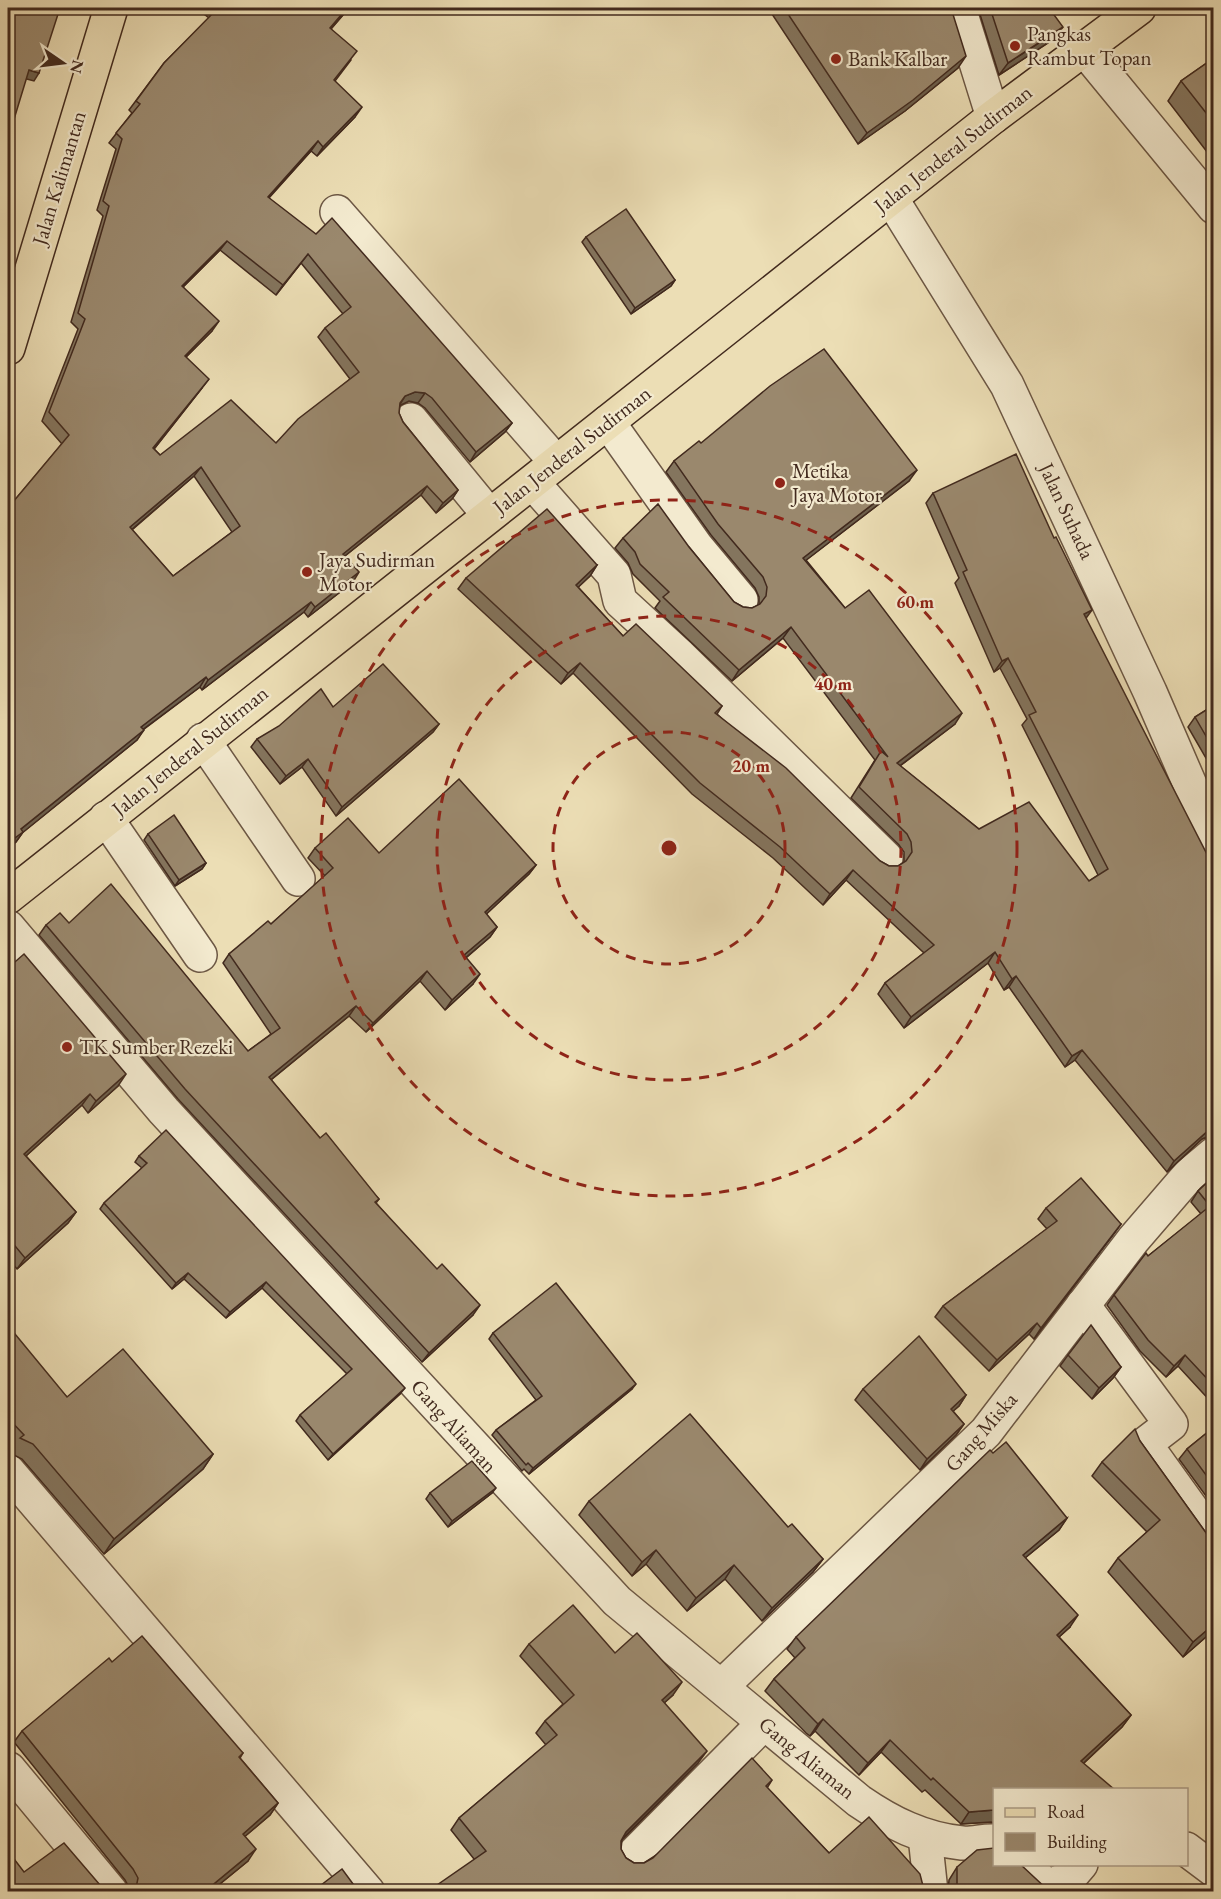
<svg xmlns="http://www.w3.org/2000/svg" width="1221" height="1899" font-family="'EB Garamond',serif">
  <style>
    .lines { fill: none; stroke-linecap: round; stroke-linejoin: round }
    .minor-casing { stroke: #6c5744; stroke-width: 36 }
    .major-casing { stroke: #422a1e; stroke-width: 36 }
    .minor { stroke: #f3eacf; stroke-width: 33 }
    .major { stroke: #ecdeb5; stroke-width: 33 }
    .wall { fill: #84755e; stroke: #422a1e; stroke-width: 1.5; fill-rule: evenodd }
    .shaded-wall { fill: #6c5f4c; stroke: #422a1e; stroke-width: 1.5 }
    .building { fill: #9a886d; stroke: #422a1e; stroke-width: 1.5; fill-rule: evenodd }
    .ring { fill: none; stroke: #8f2418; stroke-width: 3; stroke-dasharray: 10 8 }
    .poi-dot { fill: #8f2418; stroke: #f3eacf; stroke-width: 2 }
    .labels { text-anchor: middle; stroke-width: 4.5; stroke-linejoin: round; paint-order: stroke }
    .poi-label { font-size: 21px; fill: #422a1e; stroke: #f3eacf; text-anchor: start }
    .street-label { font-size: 21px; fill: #422a1e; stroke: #f3eacf }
    .centre { fill: #8f2418; stroke: #f3eacf; stroke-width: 3 }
    .ring-label { font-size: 18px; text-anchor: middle; font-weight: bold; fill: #8f2418; stroke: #f3eacf; stroke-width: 4.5; stroke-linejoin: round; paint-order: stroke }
  </style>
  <rect width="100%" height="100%" fill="#ecdeb5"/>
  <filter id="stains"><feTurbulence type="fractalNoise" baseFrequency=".00333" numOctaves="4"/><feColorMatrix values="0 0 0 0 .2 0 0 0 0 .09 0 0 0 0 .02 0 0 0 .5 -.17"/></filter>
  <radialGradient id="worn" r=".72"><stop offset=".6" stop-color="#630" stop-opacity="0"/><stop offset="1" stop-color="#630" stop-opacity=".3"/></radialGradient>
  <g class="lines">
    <g class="minor-casing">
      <g id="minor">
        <polyline points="959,8 993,117"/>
        <polyline points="1084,49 1214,207"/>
        <polyline points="891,198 1007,385 1150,692 1214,840"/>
        <polyline points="337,212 556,462"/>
        <polyline points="411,420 489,515"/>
        <polyline points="608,422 696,546 741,600"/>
        <polyline points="533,483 614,575 620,601 680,656 886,858"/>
        <polyline points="203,740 298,879"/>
        <polyline points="106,818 200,955"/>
        <path d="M 8,927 L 164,1111 L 617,1601 L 859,1801 C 891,1823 923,1839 962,1843 C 973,1844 984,1840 994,1841"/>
        <polyline points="1083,1305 1171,1424 1145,1444 1214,1540"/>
        <polyline points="8,1471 368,1892"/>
        <polyline points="722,1686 986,1432 1133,1240 1189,1175 1214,1154"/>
        <polyline points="9,1769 111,1892"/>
        <polyline points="925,1836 931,1892"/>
        <polyline points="1186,1849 1214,1870"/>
        <polyline points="631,1857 764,1723"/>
        <polyline points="1025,1864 1042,1882 1052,1885 1069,1878 1081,1864"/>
      </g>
    </g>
    <g class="major-casing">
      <g id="major">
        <polyline points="8,348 111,8"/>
        <polyline points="8,897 993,117 1139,8"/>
      </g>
    </g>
    <use href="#minor" class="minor"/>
    <use href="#major" class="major"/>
  </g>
  <g class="wall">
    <path d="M 196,8 L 349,8 L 331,29 L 351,60 L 335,81 L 355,117 L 317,156 L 311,151 L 269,198 L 512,423 L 505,432 L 470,462 L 425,408 L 418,403 L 409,401 L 400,405 L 399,413 L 403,422 L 458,490 L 452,499 L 436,513 L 421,495 L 345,556 L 353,582 L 308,617 L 304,612 L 202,690 L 200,687 L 143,730 L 137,740 L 23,832 L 16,842 L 8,848 L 8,508 L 62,444 L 42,421 L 78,329 L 71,322 L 103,216 L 97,210 L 116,149 L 109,143 L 132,113 L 129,110 L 164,63 L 209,18 ZM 220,250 L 276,295 L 301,263 L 343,314 L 325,328 L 318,337 L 350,379 L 276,443 L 160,455 L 154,449 L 202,388 L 186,357 L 212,331 L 183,287 ZM 194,476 L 232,532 L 173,576 L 132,530 Z"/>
    <polygon points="768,8 951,8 958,68 905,111 858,144"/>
    <polygon points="978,8 1049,8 1054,39 999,75"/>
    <polygon points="1214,58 1214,161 1168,101 1181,81"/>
    <polygon points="586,237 675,280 671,286 631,314 582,242"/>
    <polygon points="1214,272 1214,283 1209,278"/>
    <polygon points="701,443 909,481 806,560 845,608 955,724 900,766 979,829 1089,881 1098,875 1022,725 1027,719 1000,668 994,672 955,583 959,578 926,503 933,493 1086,619 1210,1136 1202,1139 1167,1172 1075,1060 1065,1067 1009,987 1004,990 988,963 904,1028 878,994 885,983 924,953 846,880 823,905 773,858 692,794 573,673 561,684 458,589 466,578 597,565 590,576 578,587 623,636 722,706 717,714 880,861 889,866 898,866 904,862 904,852 899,845 851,798 875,760 783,638 732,681 655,608 660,601 633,574 628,563 615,548 623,538 689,547 734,602 743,607 752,608 759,605 759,597 755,588 711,535 666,472 674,461"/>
    <polygon points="1214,705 1214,772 1188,727 1195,717"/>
    <polygon points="333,707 439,724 433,732 336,816 302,767 280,784 251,747 257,739"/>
    <polygon points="148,834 206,863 202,869 175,886 144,840"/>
    <polygon points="315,848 536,865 529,874 486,914 497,927 490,937 466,958 473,984 445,1010 420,981 366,1032 349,1016 271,1080 320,1138 379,1199 376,1203 473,1315 422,1362 178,1099 39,935 46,925 69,923 248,1051 271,1034 223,963 229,954 271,924 325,876 308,858"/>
    <polygon points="8,968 118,1086 88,1113 82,1105 26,1156 76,1212 68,1223 17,1269 8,1258"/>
    <polygon points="139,1156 400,1394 328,1460 296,1421 300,1415 347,1374 262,1288 226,1318 184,1279 172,1289 100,1209 104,1203 142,1168 135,1162"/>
    <polygon points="1214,1176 1214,1405 1178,1366 1166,1377 1140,1351 1107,1305 1114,1295 1148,1256 1201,1214 1191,1202 1198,1191"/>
    <polygon points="1046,1208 1121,1224 1034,1339 1029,1334 989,1371 935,1317 943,1306 1047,1229 1038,1219"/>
    <polygon points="493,1333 632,1389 529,1474 524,1469 522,1471 492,1435 496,1430 536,1400 489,1339"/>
    <polygon points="8,1341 67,1397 213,1454 203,1469 104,1554 22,1459 10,1453 13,1449 8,1444"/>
    <polygon points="1068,1355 1121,1367 1113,1378 1092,1399 1060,1366"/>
    <polygon points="863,1389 966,1395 959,1406 953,1411 964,1424 956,1435 920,1470 855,1400"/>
    <polygon points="1214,1427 1214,1507 1179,1459 1187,1449"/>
    <polygon points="1140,1441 1209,1537 1214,1542 1214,1630 1183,1657 1108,1572 1118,1558 1147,1532 1092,1476 1102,1462"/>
    <polygon points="430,1493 492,1493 448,1527 426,1499"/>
    <polygon points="589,1501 788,1527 823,1559 813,1572 762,1621 725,1579 687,1611 646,1564 632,1576 579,1515"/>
    <polygon points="1067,1518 1059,1530 1025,1558 1070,1627 1059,1637 1131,1715 1122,1727 1084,1763 994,1790 991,1822 961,1824 925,1790 922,1792 881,1752 859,1775 815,1731 810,1736 806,1733 765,1691 774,1679 795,1658 787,1649 796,1637"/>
    <polygon points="529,1644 615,1653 673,1695 664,1703 698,1763 622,1840 621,1849 626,1858 634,1863 644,1863 772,1780 767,1788 829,1853 924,1890 474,1859 451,1830 459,1818 546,1745 536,1733 545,1721 563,1704 520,1656"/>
    <polygon points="112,1662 243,1753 240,1758 278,1803 270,1815 245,1836 248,1861 210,1892 129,1892 130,1889 125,1880 14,1742 22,1731"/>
    <polygon points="957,1867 1050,1892 948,1892 949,1880"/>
  </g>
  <g class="shaded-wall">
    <polygon points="347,8 349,8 323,38 330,28"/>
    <polygon points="1063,27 1054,39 999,75 1008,63"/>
    <polygon points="966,56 958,68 905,111 858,144 867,133"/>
    <polygon points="29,70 39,73 34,81 23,78"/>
    <polygon points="362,107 355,117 317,156 323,147"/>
    <polygon points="318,141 311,151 261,206 268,197"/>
    <polygon points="227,241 220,250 175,295 182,286"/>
    <polygon points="308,254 301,263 276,295 283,285"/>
    <polygon points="675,280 671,286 631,314 635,308"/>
    <polygon points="219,321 212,331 178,365 185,356"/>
    <polygon points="209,379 202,388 147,458 153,448"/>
    <polygon points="415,392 425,393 418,403 409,401 399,406 405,396"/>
    <polygon points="512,423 505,432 470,462 476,452"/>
    <polygon points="201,467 194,476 123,537 130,527"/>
    <polygon points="917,470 909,481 796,568 803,558"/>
    <polygon points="427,486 421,495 336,563 343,554"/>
    <polygon points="458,490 452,499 436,513 443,503"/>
    <polygon points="597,565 590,576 569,596 576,585"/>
    <polygon points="359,572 353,582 308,617 315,607"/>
    <polygon points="311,602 304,612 202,690 208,680"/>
    <polygon points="1092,610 1084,621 1084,614"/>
    <polygon points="791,627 783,638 732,681 739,670"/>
    <polygon points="1008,658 1000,668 994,672 1002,661"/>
    <polygon points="580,663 573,673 561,684 568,673"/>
    <polygon points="206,677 200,687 134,736 141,727"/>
    <polygon points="962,713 955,724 889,774 897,763"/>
    <polygon points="439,724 433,732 336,816 342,807"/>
    <polygon points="144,730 137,740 21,834 23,832 16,842 8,848 8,843 21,829"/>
    <polygon points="308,759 302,767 280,784 286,776"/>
    <polygon points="206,863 202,869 175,886 179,880"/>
    <polygon points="536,865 529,874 478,922 485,912"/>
    <polygon points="853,870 846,880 823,905 830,894"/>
    <polygon points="497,927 490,937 457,965 464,955"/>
    <polygon points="995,952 988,963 904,1028 911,1017"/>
    <polygon points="427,971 420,981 366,1032 373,1023"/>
    <polygon points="480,974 473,984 445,1010 452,1000"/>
    <polygon points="1016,976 1009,987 1004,990 1012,979"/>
    <polygon points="356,1006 349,1016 262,1087 269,1077"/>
    <polygon points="1082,1050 1075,1060 1065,1067 1072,1056"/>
    <polygon points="126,1074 118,1086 88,1113 96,1101"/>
    <polygon points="90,1094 82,1105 16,1165 24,1154"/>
    <polygon points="1214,1127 1214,1136 1210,1136 1202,1139 1167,1172 1174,1161 1210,1129"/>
    <polygon points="76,1212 68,1223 17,1269 25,1258"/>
    <polygon points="1121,1224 1113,1235 1034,1339 1041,1328"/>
    <polygon points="188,1273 184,1279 172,1289 176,1283"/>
    <polygon points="266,1282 262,1288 226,1318 230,1312"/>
    <polygon points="480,1305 473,1315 422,1362 429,1353"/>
    <polygon points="1037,1323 1029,1334 989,1371 997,1360"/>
    <polygon points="1185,1355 1178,1366 1166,1377 1174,1366"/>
    <polygon points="1121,1367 1113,1378 1092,1399 1099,1388"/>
    <polygon points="636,1384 632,1389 529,1474 533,1468"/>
    <polygon points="405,1388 400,1394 328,1460 333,1454"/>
    <polygon points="966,1395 959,1406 943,1420 951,1409"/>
    <polygon points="964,1424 956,1435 920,1470 927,1459"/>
    <polygon points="213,1454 203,1469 104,1554 114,1539"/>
    <polygon points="496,1488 492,1493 448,1527 452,1521"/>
    <polygon points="1067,1518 1059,1530 1014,1567 1023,1555"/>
    <polygon points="656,1550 646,1564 632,1576 642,1562"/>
    <polygon points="823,1559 813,1572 762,1621 772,1608"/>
    <polygon points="734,1565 725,1579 687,1611 696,1598"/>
    <polygon points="1078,1615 1070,1627 1048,1647 1057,1635"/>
    <polygon points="1214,1624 1214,1630 1183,1657 1193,1642"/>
    <polygon points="682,1682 673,1695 653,1713 662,1700"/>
    <polygon points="1131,1715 1122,1727 1073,1773 1081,1761"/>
    <polygon points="823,1719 815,1731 810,1736 818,1724"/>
    <polygon points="890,1740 881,1752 859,1775 868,1763"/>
    <polygon points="707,1751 698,1763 617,1844 626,1832"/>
    <polygon points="278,1803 270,1815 235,1845 243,1834"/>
    <polygon points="994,1810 994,1823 991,1822 961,1824 969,1812"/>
    <polygon points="256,1849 248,1861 210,1892 204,1892"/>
  </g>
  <g class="building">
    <polygon points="8,8 60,8 39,73 29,70 8,139"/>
    <path d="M 215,8 L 347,8 L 330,28 L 357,51 L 334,80 L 362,107 L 323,147 L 318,141 L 268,197 L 316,234 L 332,218 L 512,423 L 476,452 L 432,398 L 425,393 L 415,392 L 405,396 L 400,403 L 399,413 L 403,422 L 458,490 L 443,503 L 427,486 L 343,554 L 359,572 L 315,607 L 311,602 L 208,680 L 206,677 L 141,727 L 144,730 L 21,829 L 23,832 L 8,843 L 8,735 L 10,734 L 8,731 L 8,508 L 69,435 L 49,412 L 85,319 L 78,313 L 109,206 L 103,201 L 122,139 L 116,133 L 140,104 L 136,101 L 164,63 L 217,9 ZM 227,241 L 283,285 L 308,254 L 351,307 L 325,328 L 359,372 L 298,419 L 276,443 L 231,400 L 160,455 L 153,448 L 209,379 L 185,356 L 219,321 L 182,286 ZM 201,467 L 240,526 L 173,576 L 130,527 Z"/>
    <polygon points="784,8 951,8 966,56 913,100 867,133"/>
    <polygon points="990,8 1049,8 1063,27 1008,63"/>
    <polygon points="1214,58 1214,123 1181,81"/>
    <polygon points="8,170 14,172 8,198"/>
    <polygon points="626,209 675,280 635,308 586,237"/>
    <polygon points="824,349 917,470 803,558 845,608 869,590 962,713 897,763 979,829 1029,802 1089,881 1108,869 1029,715 1036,712 1008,658 1002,661 963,572 967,570 933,493 1016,454 1054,538 1056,537 1092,610 1084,614 1214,868 1214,1127 1210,1129 1174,1161 1082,1050 1072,1056 1016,976 1012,979 995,952 911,1017 885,983 934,945 853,870 830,894 780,847 700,783 580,663 568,673 466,578 547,509 597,565 576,585 623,636 636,624 722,706 715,713 786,768 880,861 889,866 898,866 906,861 912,852 911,842 907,834 859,787 881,751 888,757 791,627 739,670 663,597 669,592 640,564 635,552 623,538 658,504 689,547 734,602 743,607 752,608 760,604 766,596 767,587 763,577 718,524 674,461 699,441 701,443 770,386"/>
    <polygon points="383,664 439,724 342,807 308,759 286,776 257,739 279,726 321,689 333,707"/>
    <polygon points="1214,705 1214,750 1195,717"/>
    <polygon points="459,779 536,865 485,912 497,927 464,955 480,974 452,1000 427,971 373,1023 356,1006 269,1077 320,1138 326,1133 379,1199 375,1202 437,1269 442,1264 480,1305 429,1353 185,1089 46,925 60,913 69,923 111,884 248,1051 280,1028 229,954 268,921 271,924 333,868 315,848 348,818 379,853"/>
    <polygon points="174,815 206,863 179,880 148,834"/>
    <polygon points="24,954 126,1074 96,1101 90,1094 24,1154 76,1212 25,1258 11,1241 8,1244 8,968"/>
    <polygon points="166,1130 405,1388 333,1454 300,1415 352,1369 266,1282 230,1312 188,1273 176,1283 104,1203 147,1163 139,1156"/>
    <polygon points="1214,1176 1214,1386 1185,1355 1174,1366 1148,1340 1114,1295 1146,1253 1148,1256 1210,1206 1198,1191"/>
    <polygon points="1081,1178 1121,1224 1041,1328 1037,1323 997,1360 943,1306 1057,1221 1046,1208"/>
    <polygon points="556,1283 636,1384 533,1468 528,1463 526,1465 496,1430 542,1396 493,1333"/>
    <polygon points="1091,1325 1121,1367 1099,1388 1068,1355"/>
    <polygon points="15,1334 67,1397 123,1349 213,1454 114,1539 33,1444 20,1438 24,1435 8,1418 8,1341"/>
    <polygon points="919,1336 966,1395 951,1409 964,1424 927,1459 863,1389"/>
    <polygon points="690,1414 788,1527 792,1524 823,1559 772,1608 734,1565 696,1598 656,1550 642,1562 589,1501"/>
    <polygon points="1214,1427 1214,1486 1187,1449"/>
    <polygon points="1135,1429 1140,1441 1209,1537 1214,1542 1214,1624 1193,1642 1118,1558 1160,1520 1102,1462"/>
    <polygon points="1006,1442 1067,1518 1023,1555 1078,1615 1057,1635 1131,1715 1081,1761 1115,1790 994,1790 994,1810 969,1812 933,1778 931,1780 890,1740 868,1763 823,1719 818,1724 814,1720 774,1679 805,1648 796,1637 990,1450 993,1453"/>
    <polygon points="472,1461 496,1488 452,1521 430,1493"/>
    <polygon points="573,1605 615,1653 637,1633 682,1682 662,1700 707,1751 626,1832 621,1841 621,1849 626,1858 634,1863 644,1863 653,1858 752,1758 772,1780 766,1786 829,1853 869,1817 920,1874 924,1890 926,1892 427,1892 486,1851 459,1818 557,1735 545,1721 574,1695 529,1644"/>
    <polygon points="142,1636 243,1753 239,1757 278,1803 243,1834 256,1849 204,1892 151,1892 145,1885 136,1892 134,1892 136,1888 138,1878 133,1869 22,1731 109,1658 112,1662"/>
    <polygon points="64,1843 106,1892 8,1892 8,1851 24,1872"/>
    <polygon points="994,1848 994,1864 1020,1864 1050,1892 953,1892 957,1887 957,1867 977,1850"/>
    <polygon points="342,1869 359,1892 312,1892"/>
  </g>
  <g class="ring">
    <circle cx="669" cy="848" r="116"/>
    <circle cx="669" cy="848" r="232"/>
    <circle cx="669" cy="848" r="348"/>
  </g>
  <g class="poi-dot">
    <circle cx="1015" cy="46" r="6"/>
    <circle cx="836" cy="59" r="6"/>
    <circle cx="780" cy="483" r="6"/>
    <circle cx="307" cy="572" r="6"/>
    <circle cx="67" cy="1047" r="6"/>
  </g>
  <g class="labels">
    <g class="poi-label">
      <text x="1027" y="41">Pangkas<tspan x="1027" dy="24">Rambut Topan</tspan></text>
      <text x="848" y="66">Bank Kalbar</text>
      <text x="792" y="478">Metika<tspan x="792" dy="24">Jaya Motor</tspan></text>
      <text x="319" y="567">Jaya Sudirman<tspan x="319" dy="24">Motor</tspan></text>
      <text x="79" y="1054">TK Sumber Rezeki</text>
    </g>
    <g class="street-label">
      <text transform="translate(953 149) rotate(-38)" y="7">Jalan Jenderal Sudirman</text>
      <text transform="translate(59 178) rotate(-73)" y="7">Jalan Kalimantan</text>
      <text transform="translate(572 450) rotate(-38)" y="7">Jalan Jenderal Sudirman</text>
      <text transform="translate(1067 511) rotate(65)" y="7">Jalan Suhada</text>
      <text transform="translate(190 751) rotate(-39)" y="7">Jalan Jenderal Sudirman</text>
      <text transform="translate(454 1426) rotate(48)" y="7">Gang Aliaman</text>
      <text transform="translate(981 1432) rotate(-49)" y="7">Gang Miska</text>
      <text transform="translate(807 1758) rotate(39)" y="7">Gang Aliaman</text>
    </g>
  </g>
  <circle cx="669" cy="848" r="9" class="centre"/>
  <g class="ring-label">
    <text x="915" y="608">60 m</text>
    <text x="833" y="690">40 m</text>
    <text x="751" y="772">20 m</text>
  </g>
  <rect width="1221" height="1899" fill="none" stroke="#ecdeb5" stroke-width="30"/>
  <rect x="9" y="9" width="1203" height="1881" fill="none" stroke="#422a1e" stroke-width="3"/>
  <rect x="15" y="15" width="1191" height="1869" fill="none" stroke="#422a1e" stroke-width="1.5"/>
  <rect x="993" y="1788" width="195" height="78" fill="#f3eacf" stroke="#ac9d88" stroke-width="1.5"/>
  <rect x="1005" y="1808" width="30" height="9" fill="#ecdeb5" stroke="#ac9d88" stroke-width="1.5"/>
  <text x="1047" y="1818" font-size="18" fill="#422a1e">Road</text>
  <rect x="1005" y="1833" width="30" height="18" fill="#9a886d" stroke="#ac9d88" stroke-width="1.5"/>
  <text x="1047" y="1848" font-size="18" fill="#422a1e">Building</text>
  <g transform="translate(63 63) rotate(104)" stroke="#f3eacf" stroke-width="4.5" paint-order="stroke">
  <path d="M0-4.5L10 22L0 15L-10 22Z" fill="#422a1e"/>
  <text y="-9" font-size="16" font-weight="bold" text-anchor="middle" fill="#422a1e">N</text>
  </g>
  <rect width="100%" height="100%" filter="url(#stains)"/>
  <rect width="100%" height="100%" fill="url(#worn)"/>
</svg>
